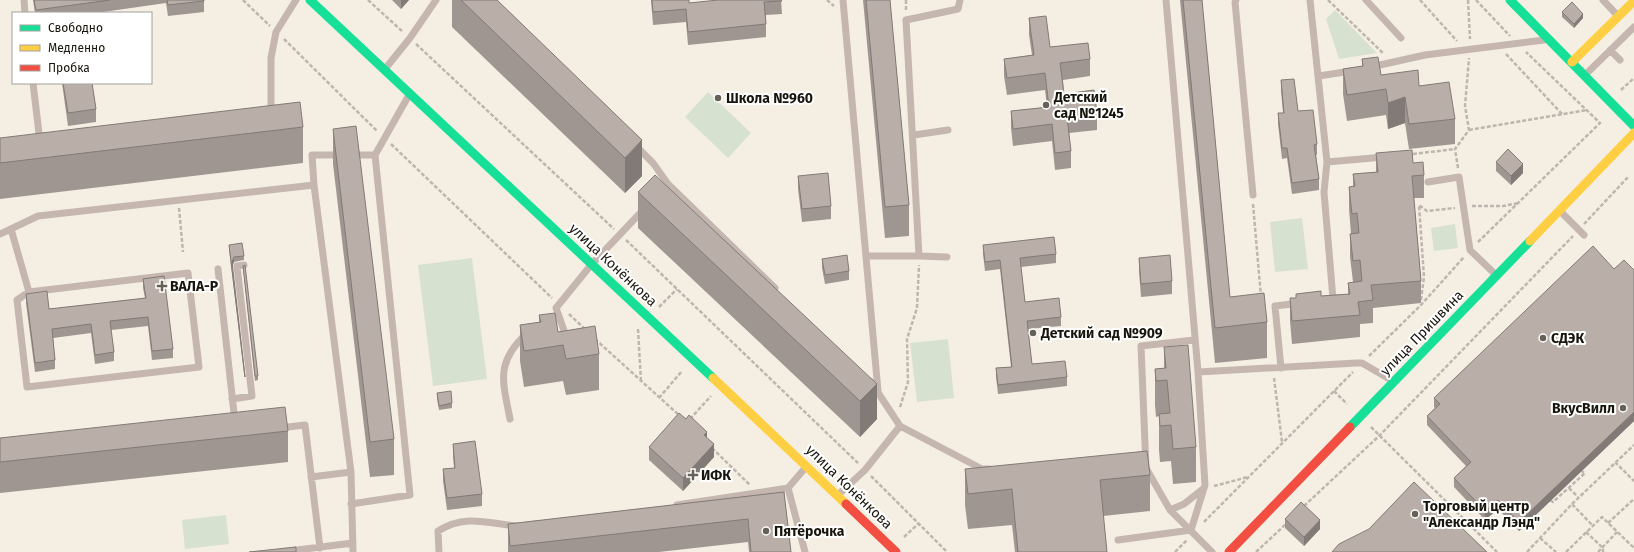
<svg xmlns="http://www.w3.org/2000/svg" width="1634" height="552" font-family="'Fira Sans',sans-serif">
<style>
.green{fill:#d7e1d0}
.lines{fill:none;stroke-linecap:round;stroke-linejoin:round}
.path{stroke:#bfb5ae;stroke-width:2.5;stroke-dasharray:4 2;stroke-linecap:butt}
.lane{stroke:#c5b7b0;stroke-width:7}
.fast{stroke:#16e098;stroke-width:9}
.slow{stroke:#ffcf43;stroke-width:9}
.jam{stroke:#f24e42;stroke-width:9}
.wall{fill:#a09691}
.shaded-wall{fill:#827a76}
.building{fill:#baaea9;stroke:#827a76}
.poi-dot{fill:#656157;stroke:#fff;stroke-width:1.5}
.labels{text-anchor:middle;dominant-baseline:central;stroke-width:4;stroke-linejoin:round;paint-order:stroke}
.poi-label{font-size:14px;font-weight:bold;fill:#18150c;stroke:#fff;text-anchor:start}
.street-label{font-size:14px;fill:#18150c;stroke:#fff}
</style>
<rect width="100%" height="100%" fill="#f5efe3"/>
<path class="green" d="M1335,10L1377,53L1339,59L1326,19Z
M708,92L751,133L728,158L685,117Z
M1302,218L1308,269L1275,272L1270,222Z
M1455,224L1458,248L1434,251L1431,228Z
M472,258L487,379L433,386L418,265Z
M948,339L954,398L917,402L910,343Z
M226,515L229,544L185,549L182,520Z"/>
<g class="lines">
<path class="path" d="M243,0L270,26
M368,0L403,32
M827,0L834,6
M906,0V11
M1328,0L1384,54
M1420,0L1457,41
M1468,0L1470,39
M1476,0L1510,36
M284,39L377,131
M416,44L614,229
M1506,54L1562,114
M1621,90L1634,78
M1469,130L1587,110
M391,144L552,298
M1413,154L1455,149
M1458,168L1455,149L1469,130L1465,106L1469,58
M1253,204L1261,297
M1472,206H1503L1519,203
M179,208L183,252
M1584,224L1629,176
M626,240L859,464
M1478,242L1600,123L1526,52
M1421,300L1424,277L1419,205L1427,211L1455,208
M659,307L677,289
M569,314L586,330
M638,329L641,382
M595,339L680,416
M1369,356L1421,305L1464,257
M1274,378L1282,442
M1334,391L1347,404
M659,398L682,371
M900,407L908,382L907,339L917,308L919,265
M690,419L711,396
M1371,427L1497,552
M712,448L750,485
M1615,462L1634,481
M871,476L947,552
M1214,486L1248,477
M1569,488L1578,497
M1550,500L1553,502L1585,473L1581,471
M1572,504L1634,445
M1304,506L1379,436L1573,236
M1204,522L1353,372
M1608,523L1634,499
M1586,532L1603,548V552
M904,537L919,523
M1540,538L1556,552
M1175,552L1187,540
M1256,552L1286,524
M1527,552L1572,504L1593,526
M1566,552L1602,517L1634,548
M1598,552L1617,532"/>
<path class="lane" d="M24,0L25,13
M843,0L878,391
M1236,0L1235,2L1253,195
M1310,0L1327,162L1324,192L1333,299L1328,300
M1366,0L1401,38
M1603,0L1617,15
M1610,50L1620,60
M1371,67L1425,55L1544,40
M385,69L410,38L436,0
M1586,74L1634,27
M1319,76L1351,71
M33,83L40,142
M271,108V58L276,32L296,0
M914,135L948,130
M636,146L653,163L668,184L775,288
M351,155H375
M1327,162L1384,157
M1428,182L1459,177L1470,250L1495,274
M314,185L312,155H341
M1560,211L1584,235
M11,229L29,292
M0,234L38,216L314,185L351,472L353,552
M867,256H919L906,20L958,9L960,0
M919,256L947,257
M218,269L235,422
M188,273L199,367L27,387L17,300L29,292Z
M567,339L556,308L591,265L644,209
M1194,340L1141,346L1146,468L1170,510L1212,552
M1281,368L1275,306L1300,303
M1198,372L1356,363H1362L1393,381
M871,382L900,426L982,469H989
M232,399L252,396L237,266L244,265
M510,419C503,382 495,363 526,334
M279,428L305,425L320,548
M311,477L351,472
M839,494L865,470L900,426
M351,504L410,495L375,155L409,95
M677,505L788,488
M1170,510L1184,504L1203,489
M1118,540L1191,530L1205,485L1198,372L1166,0
M281,552L353,543
M439,552L438,531C466,514 486,523 516,526
M805,552L788,488L806,467"/>
<path class="fast" d="M310,0L713,378
M1510,0L1634,126
M1350,427L1530,241"/>
<path class="slow" d="M1572,62L1634,1
M1530,241L1634,133
M713,378L846,504"/>
<path class="jam" d="M846,504L896,552
M1229,552L1350,427"/>
</g>
<path class="wall" d="M33,0H204V12L168,16L166,3L96,13H35Z
M392,0H409L401,9Z
M452,0H497L642,176L625,193L452,27Z
M651,0H689V3L781,0L782,14L766,15V37L688,45L686,22L653,25Z
M863,0H890L909,205V236L885,238Z
M1180,0H1202L1230,297L1267,322V358L1215,363Z
M1562,12L1583,18L1574,28L1562,17Z
M1029,18L1050,47L1090,59V76L1063,80L1064,94L1097,113V130L1069,133L1071,151V168L1055,170L1052,141L1013,146L1011,128V111L1047,107L1045,90L1007,95L1004,76V59L1032,55L1029,35Z
M1362,59L1381,75L1419,86L1455,119V144L1409,149L1405,123L1388,129L1386,115L1347,121L1343,94V69L1362,66Z
M1281,80L1298,111L1317,144V155H1316L1319,179V190L1292,194L1287,158L1282,159L1278,124V113H1283L1281,91Z
M62,83H92L96,109V122L68,126Z
M303,127V163L0,199V138Z
M333,129L394,439V475L370,477L333,164Z
M1376,153L1413,163L1424,175V198H1414L1421,281V303L1373,308V323L1360,324V337L1292,344L1290,321V298H1296V294L1321,296L1348,294V283L1353,282L1350,257V234H1351L1349,209V187L1353,186V174L1376,172Z
M1496,162L1523,173L1511,185L1496,171Z
M655,175L877,419L860,437L638,228V192Z
M798,176L831,206V219L802,222L798,189Z
M229,245L244,256V260L234,262L232,266L245,382L229,249Z
M983,245L1056,254V263L1021,267L1025,302L1061,317V326L1028,329L1032,364L1067,377V386L998,394L996,377V368L1011,367L1000,269L985,271L983,254Z
M1139,258L1172,281V294L1141,297L1139,271Z
M822,259L849,271V280L825,284L822,268Z
M243,266L258,376V380L255,381Z
M1614,269L1634,270V421L1519,531L1498,509L1485,520L1454,487V478L1466,466L1427,425V416L1435,408L1434,407V398Z
M143,279L173,349V358L152,360L148,326L111,330L114,352V361L95,364L91,333L53,338L55,360V369L35,372L26,303V294L49,309L145,298L143,288Z
M539,315L558,332L599,354V390L566,395L563,381L524,387L520,361V325L539,322Z
M1164,347L1196,447V482L1173,484L1171,461L1160,462L1159,450V416L1156,417L1155,405V369L1164,368Z
M437,393L452,403V408L439,410L437,398Z
M288,431V462L0,493V438Z
M707,438L714,457L683,491L649,460V447Z
M453,444L482,494V506L447,510L443,481V469L454,468L453,456Z
M965,469L1150,475V511L1103,516L1107,552H1015L1012,525L968,529L965,505Z
M784,492L791,552H749L748,542L659,552H508V524Z
M1285,519L1320,529L1304,546L1285,528Z"/>
<path class="shaded-wall" d="M401,0H409L401,9Z
M1583,14V18L1574,28V24Z
M1405,97V123L1388,129V103Z
M642,140V176L625,193V158Z
M1523,164V173L1511,185V176Z
M234,257V262L232,267V262Z
M877,384V419L860,437V401Z
M1634,412V421L1519,531V522Z
M707,432V445L704,435Z
M714,444V457L683,491V478Z
M1498,500V509L1485,520V511Z
M1320,520V529L1304,546V537Z"/>
<path class="building" d="M34,0H110L36,10Z
M167,0H204V1L168,5Z
M461,0H497L642,140L625,158Z
M652,0H689V3L718,0H781L782,1L764,2L766,24L688,32L686,9L653,12Z
M866,0H890L909,205L885,207Z
M1183,0H1202L1230,297L1264,293L1267,322L1215,328Z
M1572,2L1583,14L1574,24L1562,12Z
M1046,16L1050,47L1088,43L1090,59L1060,63L1064,94L1094,90L1097,113L1067,117L1071,151L1055,153L1052,124L1013,129L1011,111L1049,107L1045,73L1007,78L1004,59L1034,55L1029,18Z
M1378,57L1381,75L1418,70L1419,86L1449,82L1455,119L1409,124L1405,97L1388,103L1386,89L1347,95L1343,69L1363,66L1362,59Z
M1294,79L1298,111L1313,110L1317,144L1314,145L1319,179L1292,183L1287,148H1282L1278,113H1284L1281,80Z
M63,83H92L96,109L68,113Z
M300,102L303,127L0,163V138Z
M356,126L394,439L370,442L333,129Z
M1508,149L1523,164L1511,176L1496,162Z
M1412,150L1413,163L1423,162L1424,175L1412,176L1421,281L1371,285L1373,300L1358,302L1360,315L1292,321L1290,298H1296V294L1321,291V296L1350,294L1348,283L1362,281L1360,260L1353,261L1350,234L1359,233L1357,213L1352,214L1349,187L1355,186L1353,174L1378,172L1376,153Z
M828,173L831,206L802,209L798,176Z
M655,175L877,384L860,401L638,192Z
M1054,237L1056,254L1020,258L1025,302L1059,298L1061,317L1027,321L1032,364L1065,361L1067,377L998,385L996,368L1012,367L1000,260L985,262L983,245Z
M242,243L244,256L234,257L232,262L245,377L229,245Z
M1593,246L1614,269L1624,260L1634,270V412L1519,522L1498,500L1485,511L1454,478L1471,462L1427,416L1440,404L1434,398Z
M847,255L849,271L825,275L822,259Z
M1170,255L1172,281L1141,284L1139,258Z
M245,265L258,376H255L243,266Z
M164,276L173,349L152,351L148,317L110,321L114,352L95,355L91,324L52,329L55,360L35,363L26,294L47,291L49,309L146,298L143,279Z
M555,313L558,332L595,326L599,354L566,359L563,345L524,351L520,325L541,322L539,315Z
M1188,345L1196,447L1173,449L1171,425L1160,426L1159,414L1170,413L1167,380L1156,381L1155,369L1166,368L1164,347Z
M451,391L452,403L439,406L437,393Z
M285,407L288,431L0,462V438Z
M679,413L686,419L689,415L707,432L704,435L714,444L683,478L649,447Z
M475,441L482,494L447,498L443,469L455,468L453,444Z
M1147,451L1150,475L1100,480L1107,552H1018L1012,489L968,494L965,469Z
M1414,482L1487,552H1332L1339,544L1369,529Z
M784,492L791,552H751L748,519L510,546L508,524Z
M1301,502L1320,520L1304,537L1285,519Z
M296,547V552H249Z"/>
<g class="poi-dot">
<circle cx="718" cy="98" r="4"/>
<circle cx="1046" cy="105" r="4"/>
<path d="M160 280h4v4h4v4h-4v4h-4v-4h-4v-4h4z"/>
<circle cx="1033" cy="333" r="4"/>
<circle cx="1543" cy="338" r="4"/>
<circle cx="1623" cy="408" r="4"/>
<path d="M691 469h4v4h4v4h-4v4h-4v-4h-4v-4h4z"/>
<circle cx="1415" cy="514" r="4"/>
<circle cx="766" cy="531" r="4"/>
</g>
<g class="labels">
<g class="poi-label">
<text x="1054" y="97">Детский<tspan x="1054" dy="16">сад №1245</tspan></text>
<text x="726" y="98">Школа №960</text>
<text x="170" y="286">ВАЛА-Р</text>
<text x="1041" y="333">Детский сад №909</text>
<text x="1551" y="338">СДЭК</text>
<text x="1615" y="408" text-anchor="end">ВкусВилл</text>
<text x="701" y="475">ИФК</text>
<text x="1423" y="506">Торговый центр<tspan x="1423" dy="16">"Александр Лэнд"</tspan></text>
<text x="774" y="531">Пятёрочка</text>
</g>
<g class="street-label">
<text transform="translate(613 265) rotate(43)">улица Конёнкова</text>
<text transform="translate(1422 333) rotate(-46)">улица Пришвина</text>
<text transform="translate(849 487) rotate(44)">улица Конёнкова</text>
</g>
</g>
<rect x="12" y="12" width="140" height="72" fill="#ffffff" stroke="#a3a19e"/>
<rect x="20" y="25" width="20" height="6" fill="#16e098" stroke="#a3a19e"/>
<text x="48" y="32" font-size="12" fill="#18150c">Свободно</text>
<rect x="20" y="45" width="20" height="6" fill="#ffcf43" stroke="#a3a19e"/>
<text x="48" y="52" font-size="12" fill="#18150c">Медленно</text>
<rect x="20" y="65" width="20" height="6" fill="#f24e42" stroke="#a3a19e"/>
<text x="48" y="72" font-size="12" fill="#18150c">Пробка</text>
</svg>
